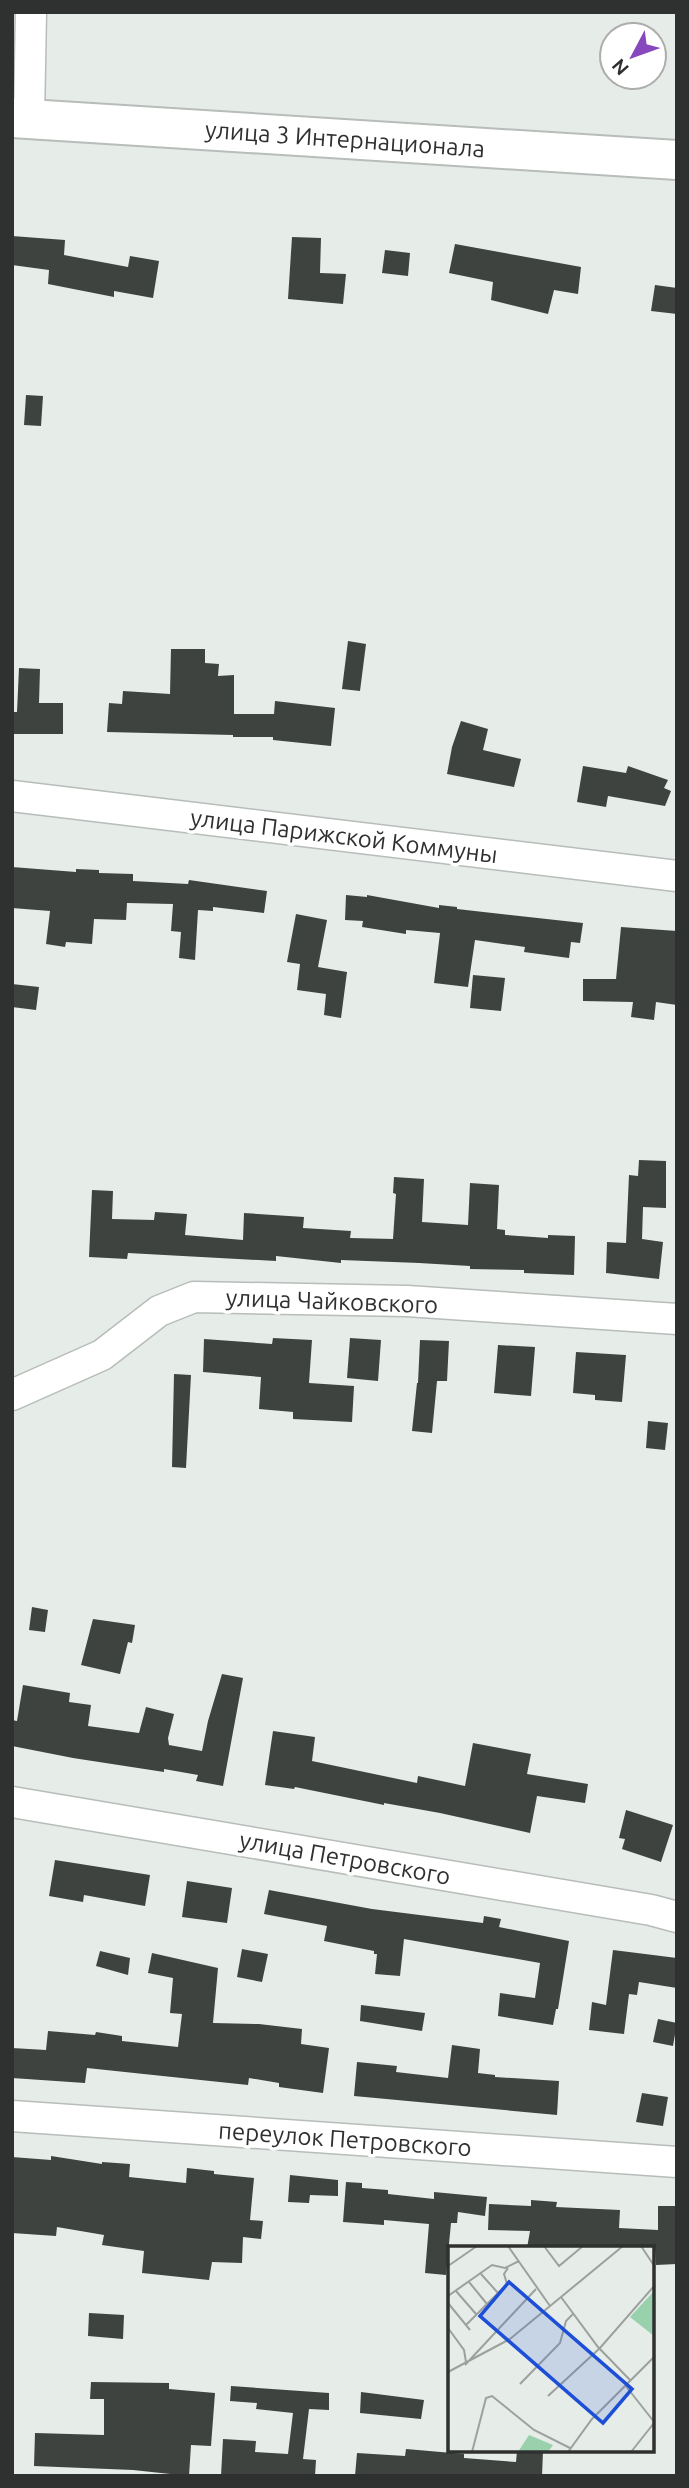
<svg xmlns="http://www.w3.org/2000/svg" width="689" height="2488" font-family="Ubuntu,sans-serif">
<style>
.building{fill:#3e4340}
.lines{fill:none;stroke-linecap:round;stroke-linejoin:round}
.minor-casing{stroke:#b7bdb9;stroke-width:33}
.major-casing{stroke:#b7bdb9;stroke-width:42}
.minor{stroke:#fff;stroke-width:30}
.major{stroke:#fff;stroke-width:38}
.labels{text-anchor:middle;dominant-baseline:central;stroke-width:7;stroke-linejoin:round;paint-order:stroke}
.street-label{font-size:24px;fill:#2f3130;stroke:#fff}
.inset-road{fill:none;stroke:#9da19e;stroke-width:2}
.view{fill:#1d4ed8;fill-opacity:0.15;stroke:#1d4ed8;stroke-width:3.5}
.inset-edge{fill:none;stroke:#2f3130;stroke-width:3.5}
</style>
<rect width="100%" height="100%" fill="#e6ece8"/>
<path class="building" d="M12,236L65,240L64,255L128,267L130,256L159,261L153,298L114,291V297L48,284L49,270L12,265Z
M292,237L321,238L320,273L346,274L343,304L288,299Z
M455,244L581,267L578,294L554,290L548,314L491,300L493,282L449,273Z
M385,250L410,253L408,276L382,273Z
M655,285L677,288V314L651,311Z
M26,395L43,396L41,426L24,425Z
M348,641L366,644L360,691L342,689Z
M171,649H205V663L219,664L218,676L234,675V714H274L275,701L335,708L331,746L273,740V737H233V735L107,732L109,703L122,704L123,691L170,694Z
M19,668L40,669L39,703H63V734H12V712H17Z
M461,721L488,729L483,750L521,759L514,787L447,774L452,747Z
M583,766L626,773L628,766L668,780L664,788L671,791L665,806L608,796L606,807L577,802Z
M12,867L76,872V869L99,870V873L133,874V881L188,884L189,880L267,891L264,913L213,907V911L198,910L195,960L179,958L181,932L171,931L173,904L127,903L126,920L94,919L92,944L66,942L65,947L46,944L50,911L12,908Z
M346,895L367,897V895L439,908V905L457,907V909L583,923L580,943L571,942L569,958L524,952L525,947L475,940L468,987L434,983L440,933L406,930V934L362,927L363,921L345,920Z
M296,914L327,920L318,967L347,972L341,1018L324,1015L326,994L297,990L300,964L287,962Z
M621,927L677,931V1005L656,1002L654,1020L631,1017L633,1002L583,1001V979H616Z
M473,975L505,978L501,1011L470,1008Z
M12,984L39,987L36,1010L12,1007Z
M639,1160L666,1161V1208L643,1207L642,1239L663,1242L659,1279L606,1273L607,1242L626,1243L629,1175L638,1176Z
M394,1177L424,1179L422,1222L468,1225L470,1183L499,1185L497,1229L505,1230V1235L548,1238V1235L575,1236L574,1275L524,1273V1270L470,1269V1266L419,1263L341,1260V1263L276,1256V1261L128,1253L127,1259L89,1257L92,1190L113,1191L112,1219L154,1220L155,1212L187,1214L185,1235L243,1240L244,1213L304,1217L303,1228L351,1231L350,1238L393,1239L396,1194L393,1193Z
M273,1338L312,1340L309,1383L354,1386L352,1422L293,1419V1412L259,1409L261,1377L203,1372L204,1339L272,1344Z
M350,1338L381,1340L378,1381L347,1378Z
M420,1340L449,1341L447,1381H437L432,1433L412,1431L417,1383H418Z
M498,1345L535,1347L531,1396L494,1393Z
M576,1352L626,1355L622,1402L595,1400V1395L573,1393Z
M174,1374L191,1375L186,1468L172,1467Z
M648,1421L668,1423L665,1450L646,1448Z
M32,1607L48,1610L45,1632L29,1630Z
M93,1619L135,1625L132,1643L128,1642L120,1674L81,1665Z
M222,1674L243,1678L223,1786L196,1781L198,1775L164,1769V1772L73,1758L12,1746V1720L17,1721L23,1685L70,1693L69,1702L91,1705L88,1726L139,1733L146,1707L174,1714L168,1738L169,1745L202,1751L208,1721Z
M273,1731L315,1737L312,1761L417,1783L418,1776L465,1786L473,1743L531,1754L527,1774L588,1784L585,1803L537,1796L530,1833L440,1813L384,1803V1805L295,1787L294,1789L265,1785Z
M626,1810L673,1825L661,1862L622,1849L625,1839L619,1838Z
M55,1860L150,1875L145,1906L84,1895L83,1902L49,1896Z
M187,1881L232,1888L227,1923L182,1917Z
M269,1890L372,1909L483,1923L484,1916L501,1919L499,1927L569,1941L558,2009H556L553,2025L498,2016L500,1993L535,1998L540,1963L404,1939L400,1976L375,1974L377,1954H374V1951L324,1941L327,1926L264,1914Z
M242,1949L268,1954L262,1982L237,1977Z
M613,1950L677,1958V1988L639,1982L637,1995L629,1994L624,2034L589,2030L592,2002L606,2005Z
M100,1951L130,1958L128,1975L96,1966Z
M152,1953L218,1968L213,2023L259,2024L302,2029L301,2044L329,2048L323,2093L279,2087V2083L249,2078L248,2085L87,2068L85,2083L12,2078V2048L46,2050L48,2031L95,2035L96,2032L122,2036V2041L178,2047L182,2014L170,2013L173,1978L148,1973Z
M361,2005L425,2013L422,2031L360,2021Z
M658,2019L677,2023L673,2046L653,2042Z
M452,2045L480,2049L478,2073L495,2075V2077L559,2081L557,2115L354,2096L357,2062L397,2066L396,2072L448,2078Z
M642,2093L668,2097L663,2126L636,2122Z
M51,2156L102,2164V2162L130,2164L129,2177L186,2183L187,2168L214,2171V2174L254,2178L250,2220L263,2221L261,2239L243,2237L242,2263L212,2262L209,2280L142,2273L144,2251L102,2245L104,2235L57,2227L56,2236L12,2233V2157L51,2160Z
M290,2175L338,2180V2196L310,2195L309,2203L288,2202Z
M346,2182L362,2183V2188L388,2190V2194L434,2199V2192L487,2197L485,2216L458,2212L457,2223H451L446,2275L425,2273L429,2224L384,2220V2225L343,2222Z
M531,2200L557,2202L556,2207L620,2210L619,2228L658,2230V2206H677V2264L656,2265L655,2248H527L530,2231L488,2230L489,2204L531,2206Z
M89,2313L124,2315L123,2339L88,2336Z
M91,2382L169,2383V2389L215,2393L211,2446L191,2445L189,2476L133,2470L34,2466L35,2433L104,2435V2399H90Z
M231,2386L329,2393V2410L309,2409L303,2459L316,2460L315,2476H221L223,2439L256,2441L255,2452L288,2454L293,2413L256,2409L257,2403L230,2401Z
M361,2392L424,2400L421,2419L360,2413Z
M406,2449L464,2454V2458L516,2462L517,2451H543L542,2476H355L357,2453L405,2456Z"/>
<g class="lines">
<defs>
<path id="minor" d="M29,118L31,12
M12,796L677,876
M12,1395L102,1355L159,1311L194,1297L407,1301L677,1319
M12,1802L651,1910L677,1917
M12,2116L677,2162"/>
<path id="major" d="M12,118L677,160"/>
</defs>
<use href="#minor" class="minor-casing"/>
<use href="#major" class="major-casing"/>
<use href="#minor" class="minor"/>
<use href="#major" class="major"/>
</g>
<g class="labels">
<g class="street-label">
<text transform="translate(345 139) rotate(4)">улица 3 Интернационала</text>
<text transform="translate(344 836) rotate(7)">улица Парижской Коммуны</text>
<text transform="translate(332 1301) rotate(2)">улица Чайковского</text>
<text transform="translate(345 1858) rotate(10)">улица Петровского</text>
<text transform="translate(345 2139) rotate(4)">переулок Петровского</text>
</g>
</g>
<g transform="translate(448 2246)">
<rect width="206" height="206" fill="#e6ece8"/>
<path d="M206,45V90L182,71ZM81,189L105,199L100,206H70Z" fill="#99d1ad"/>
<path class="inset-road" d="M60,0L102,60M96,0L111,20L135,0M193,0L207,21M0,20L29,0M33,28L50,47M21,36L39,58M8,45L28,68M0,50L44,19L57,22L71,15M113,51L150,101L182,134M0,57L22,84M18,79L59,38L56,28L60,22M0,82L16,104L18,116M17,119L88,43M0,126L62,93L175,0M72,138L112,97L118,75L126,67M177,139L207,177M100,150L152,102L207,39M24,206L38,152L44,150L86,184L122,202M120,206L144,173L207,110M183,206L206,177"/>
<path class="view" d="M61,36L184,143L155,177L32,70Z"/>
<rect width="206" height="206" class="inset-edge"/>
</g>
<rect width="689" height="2488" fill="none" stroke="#2f3130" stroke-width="28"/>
<g transform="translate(633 56) rotate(229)"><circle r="33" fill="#ffffff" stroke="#acadac" stroke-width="2"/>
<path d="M0-5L12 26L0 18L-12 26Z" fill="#8747bd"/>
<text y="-10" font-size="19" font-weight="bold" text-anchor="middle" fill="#2f3130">N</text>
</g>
</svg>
